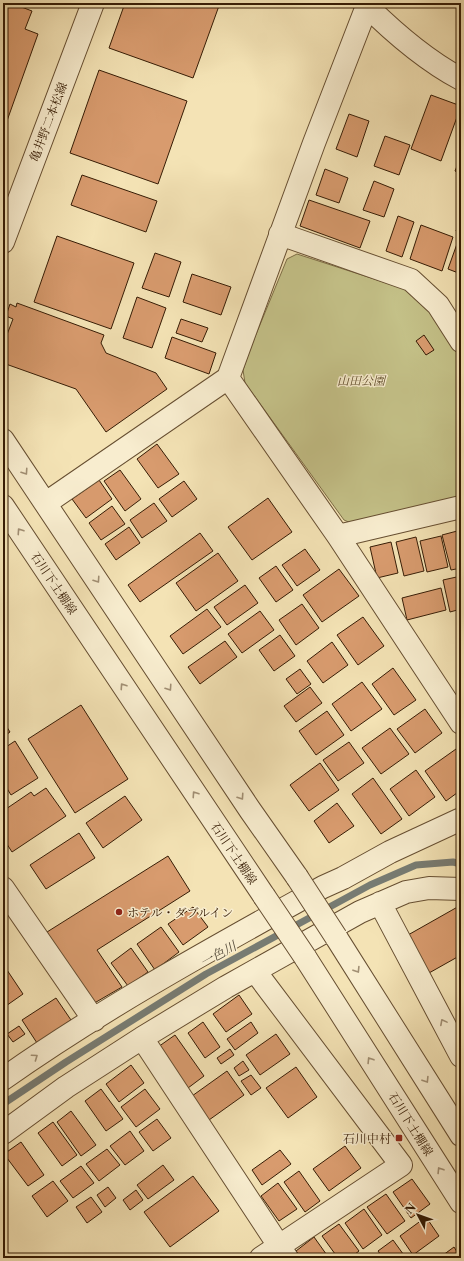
<svg xmlns="http://www.w3.org/2000/svg" width="464" height="1261" font-family="'Libre Caslon Text','Noto Serif JP',serif">
<style>
.green{fill:#c4c188;stroke:#7d6e46}
.lines{fill:none;stroke-linecap:round;stroke-linejoin:round}
.stream{stroke:#777b72;stroke-width:7}
.building{fill:#d89b6e;stroke:#361c05}
.minor-casing{stroke:#664e31;stroke-width:24}
.minor{stroke:#f8edcf;stroke-width:22}
.minor-bridge-casing{stroke:#664e31;stroke-width:24;stroke-linecap:butt}
.minor-bridge{stroke:#f8edcf;stroke-width:22}
.oneway{stroke:#a18f74}
.poi-dot{fill:#8f2418;stroke:#f8edcf;stroke-width:1.5}
.labels{text-anchor:middle;dominant-baseline:central;stroke-width:3;stroke-linejoin:round;paint-order:stroke}
.street-label{font-size:12px;fill:#361c05;stroke:#f8edcf}
.park-label{font-size:12px;font-style:italic;fill:#614e2c;stroke:#f8edcf}
.poi-label{font-size:12px;fill:#361c05;stroke:#f8edcf;text-anchor:start}
.water-label{font-size:13px;font-style:italic;fill:#564c3b;stroke:#f8edcf}
</style>
<rect width="100%" height="100%" fill="#f4e3b5"/>
<filter id="stains"><feTurbulence type="fractalNoise" baseFrequency=".005" numOctaves="4"/><feColorMatrix values="0 0 0 0 .2 0 0 0 0 .09 0 0 0 0 .02 0 0 0 .5 -.17"/></filter>
<radialGradient id="worn" r=".72"><stop offset=".6" stop-color="#630" stop-opacity="0"/><stop offset="1" stop-color="#630" stop-opacity=".3"/></radialGradient>
<path class="green" d="M297,254L402,288L422,301L446,334L461,357V497L351,523L344,520L245,383L243,370L250,349L287,259Z"/>
<g class="lines">
<path class="stream" d="M3,1104L66,1062L206,974L370,885L416,865L453,862L461,864"/>
</g>
<path class="building" d="M3,3H11L32,11L25,29L38,34L3,132Z
M125,3H220L193,78L109,48Z
M99,70L187,101L158,184L70,153Z
M431,95L461,106L441,161L411,149Z
M349,114L369,121L357,157L336,149Z
M385,136L410,145L399,175L374,166Z
M461,156V174L455,171Z
M325,169L348,178L339,203L316,195Z
M82,175L157,201L146,232L71,205Z
M374,181L394,189L384,217L363,210Z
M309,200L370,221L360,248L300,226Z
M398,216L414,222L402,257L386,251Z
M461,216V233L456,231Z
M421,225L453,237L442,271L410,259Z
M57,236L134,263L111,329L34,302Z
M458,241L461,243V274L448,269Z
M155,253L181,262L169,297L142,288Z
M192,274L231,287L221,315L183,302Z
M137,297L166,308L152,348L123,338Z
M17,303L104,335L101,343L106,353L156,373L167,389L106,432L76,389L3,363V345L13,319L6,316L10,304L16,307Z
M181,319L208,328L202,342L176,333Z
M424,335L434,350L426,355L416,341Z
M172,337L216,353L209,374L165,358Z
M157,444L179,474L158,488L137,459Z
M120,470L141,499L125,511L104,481Z
M99,480L112,499L86,518L72,499Z
M184,481L197,499L172,517L159,499Z
M268,498L292,532L252,560L228,527Z
M154,503L167,521L142,538L130,520Z
M112,506L125,524L101,540L89,523Z
M129,527L140,543L116,560L105,544Z
M461,530V568L451,570L442,535Z
M200,533L213,551L140,602L128,585Z
M441,536L448,567L427,572L420,541Z
M416,537L424,571L404,576L396,542Z
M391,542L398,573L377,578L370,547Z
M305,549L320,570L297,586L282,565Z
M218,553L238,581L196,611L176,583Z
M276,566L293,590L276,602L259,578Z
M339,569L359,596L322,622L303,595Z
M461,576V609L450,612L443,580Z
M245,585L258,603L227,625L214,607Z
M441,588L446,610L407,620L402,598Z
M302,604L319,628L296,645L279,620Z
M207,609L221,627L183,654L170,636Z
M260,611L274,630L242,653L228,634Z
M363,617L384,646L358,665L337,635Z
M280,635L295,656L274,671L259,650Z
M225,641L237,657L200,684L188,667Z
M332,642L348,665L323,683L307,661Z
M393,668L416,700L394,715L372,684Z
M300,669L311,684L297,694L286,679Z
M362,682L382,709L351,731L332,704Z
M310,687L322,703L296,722L284,706Z
M81,705L128,779L75,813L28,739Z
M425,709L442,733L415,753L397,729Z
M327,711L344,735L316,755L299,731Z
M3,721L10,732L3,737Z
M390,728L409,754L381,774L362,748Z
M15,741L38,778L11,795L3,782V749Z
M349,742L364,763L338,781L323,760Z
M456,749L461,756V790L446,801L425,771Z
M320,763L339,790L309,811L290,785Z
M416,770L435,797L409,816L390,789Z
M373,778L402,819L381,834L352,794Z
M46,788L66,816L12,852L3,838V811L31,792L34,796Z
M125,796L142,820L103,848L86,823Z
M337,803L354,826L329,843L314,821Z
M79,833L95,858L46,889L30,865Z
M168,856L190,891L97,950L122,987L91,1005L47,932Z
M461,905V955L429,973L408,935Z
M193,907L208,927L183,945L168,924Z
M161,927L179,952L155,970L137,944Z
M131,948L148,972L128,986L111,963Z
M3,964L23,994L3,1008Z
M239,995L252,1014L226,1032L213,1014Z
M56,998L71,1020L37,1043L22,1020Z
M203,1022L220,1047L205,1058L188,1033Z
M251,1022L258,1033L235,1050L227,1039Z
M19,1026L25,1034L13,1042L7,1034Z
M276,1034L290,1054L260,1075L246,1055Z
M175,1035L204,1076L188,1088L158,1047Z
M230,1049L234,1055L221,1064L217,1058Z
M243,1061L249,1070L239,1076L234,1068Z
M131,1065L144,1083L119,1102L106,1084Z
M296,1067L317,1097L288,1118L266,1088Z
M227,1071L244,1095L209,1120L192,1096Z
M251,1075L261,1088L251,1095L241,1081Z
M101,1089L123,1119L106,1131L85,1101Z
M145,1089L160,1109L136,1127L121,1107Z
M71,1111L96,1145L81,1156L57,1122Z
M157,1119L171,1138L153,1151L139,1132Z
M53,1122L77,1155L62,1166L38,1133Z
M130,1131L144,1151L125,1165L110,1146Z
M21,1142L44,1175L28,1186L4,1154Z
M345,1146L361,1168L329,1191L313,1169Z
M107,1149L120,1165L99,1181L86,1164Z
M280,1150L291,1164L262,1185L252,1170Z
M163,1165L174,1180L148,1199L137,1185Z
M81,1166L94,1183L73,1198L60,1181Z
M299,1171L320,1201L305,1212L284,1182Z
M193,1176L219,1211L170,1247L144,1212Z
M412,1179L430,1204L411,1218L393,1192Z
M53,1181L68,1201L47,1217L32,1196Z
M278,1183L297,1209L279,1221L261,1196Z
M108,1187L116,1198L105,1207L97,1195Z
M136,1190L143,1200L130,1210L123,1200Z
M386,1194L405,1221L387,1234L367,1207Z
M91,1197L102,1212L87,1223L76,1207Z
M364,1209L382,1235L363,1249L345,1223Z
M426,1217L439,1236L413,1255L400,1236Z
M339,1224L359,1251L350,1258H338L322,1236Z
M314,1237L329,1258H302L296,1251Z
M393,1240L406,1258H383L378,1251Z
M454,1247L461,1258H439Z
M375,1254L378,1258H369Z"/>
<g class="lines">
<defs>
<path id="minor" d="M364,3C393,32 425,60 461,79
M367,6L314,143L228,378L338,536L461,723
M280,234L411,280L438,305L461,341
M3,242L93,3
M3,440L250,810L297,877
M46,503L228,378
M3,506L264,896
M338,536L461,507
M3,888L94,1020
M380,903L461,1056
M336,937L461,1135
M305,957L461,1202
M255,971L401,1165L261,1258
M142,1038L287,1258
M3,1079C105,1007 215,947 323,887L343,878L390,852L459,820L461,822
M3,1133L66,1087L142,1038L226,987L360,912L406,892L429,888L461,889"/>
</defs>
<use href="#minor" class="minor-casing"/>
<use href="#minor" class="minor"/>
<defs>
<path id="minor-bridge" d="M297,877L336,937
M264,896L305,957"/>
</defs>
<use href="#minor-bridge" class="minor-bridge-casing"/>
<use href="#minor-bridge" class="minor-bridge"/>
</g>
<defs><path id="oneway-chevron" d="M-2-3.5L2.5 0L-2 3.5" fill="none" stroke-width="1.6" stroke-linecap="round" stroke-linejoin="round"/></defs>
<g class="oneway">
<use href="#oneway-chevron" transform="translate(25 472) rotate(56)"/>
<use href="#oneway-chevron" transform="translate(20 531) rotate(-124)"/>
<use href="#oneway-chevron" transform="translate(97 580) rotate(56)"/>
<use href="#oneway-chevron" transform="translate(123 686) rotate(-124)"/>
<use href="#oneway-chevron" transform="translate(169 688) rotate(56)"/>
<use href="#oneway-chevron" transform="translate(195 794) rotate(-124)"/>
<use href="#oneway-chevron" transform="translate(241 797) rotate(56)"/>
<use href="#oneway-chevron" transform="translate(357 970) rotate(58)"/>
<use href="#oneway-chevron" transform="translate(443 1022) rotate(-118)"/>
<use href="#oneway-chevron" transform="translate(35 1057) rotate(-35)"/>
<use href="#oneway-chevron" transform="translate(370 1060) rotate(-122)"/>
<use href="#oneway-chevron" transform="translate(426 1080) rotate(58)"/>
<use href="#oneway-chevron" transform="translate(440 1170) rotate(-122)"/>
</g>
<g class="poi-dot">
<circle cx="119" cy="912" r="4"/>
<rect x="395" y="1134" width="8" height="8" rx="2"/>
</g>
<g class="labels">
<g class="street-label">
<text transform="translate(48 122) rotate(-69)">亀井野二本松線</text>
<text transform="translate(54 583) rotate(56)">石川下土棚線</text>
<text transform="translate(234 853) rotate(56)">石川下土棚線</text>
<text transform="translate(411 1124) rotate(58)">石川下土棚線</text>
</g>
<g class="park-label">
<text x="361" y="380">山田公園</text>
</g>
<g class="poi-label">
<text x="127" y="912">ホテル・ダブルイン</text>
<text x="391" y="1138" text-anchor="end">石川中村</text>
</g>
<g class="water-label">
<text transform="translate(218 954) rotate(-29)">一色川</text>
</g>
</g>
<rect width="464" height="1261" fill="none" stroke="#f4e3b5" stroke-width="16"/>
<rect x="4" y="4" width="456" height="1253" fill="none" stroke="#361c05" stroke-width="2"/>
<rect x="8" y="8" width="448" height="1245" fill="none" stroke="#361c05"/>
<g transform="translate(418 1215) rotate(311)" stroke="#f8edcf" stroke-width="3" paint-order="stroke">
<path d="M0-3L7 15L0 10L-7 15Z" fill="#361c05"/>
<text y="-6" font-size="11" font-weight="bold" text-anchor="middle" fill="#361c05">N</text>
</g>
<rect width="100%" height="100%" filter="url(#stains)"/>
<rect width="100%" height="100%" fill="url(#worn)"/>
</svg>
